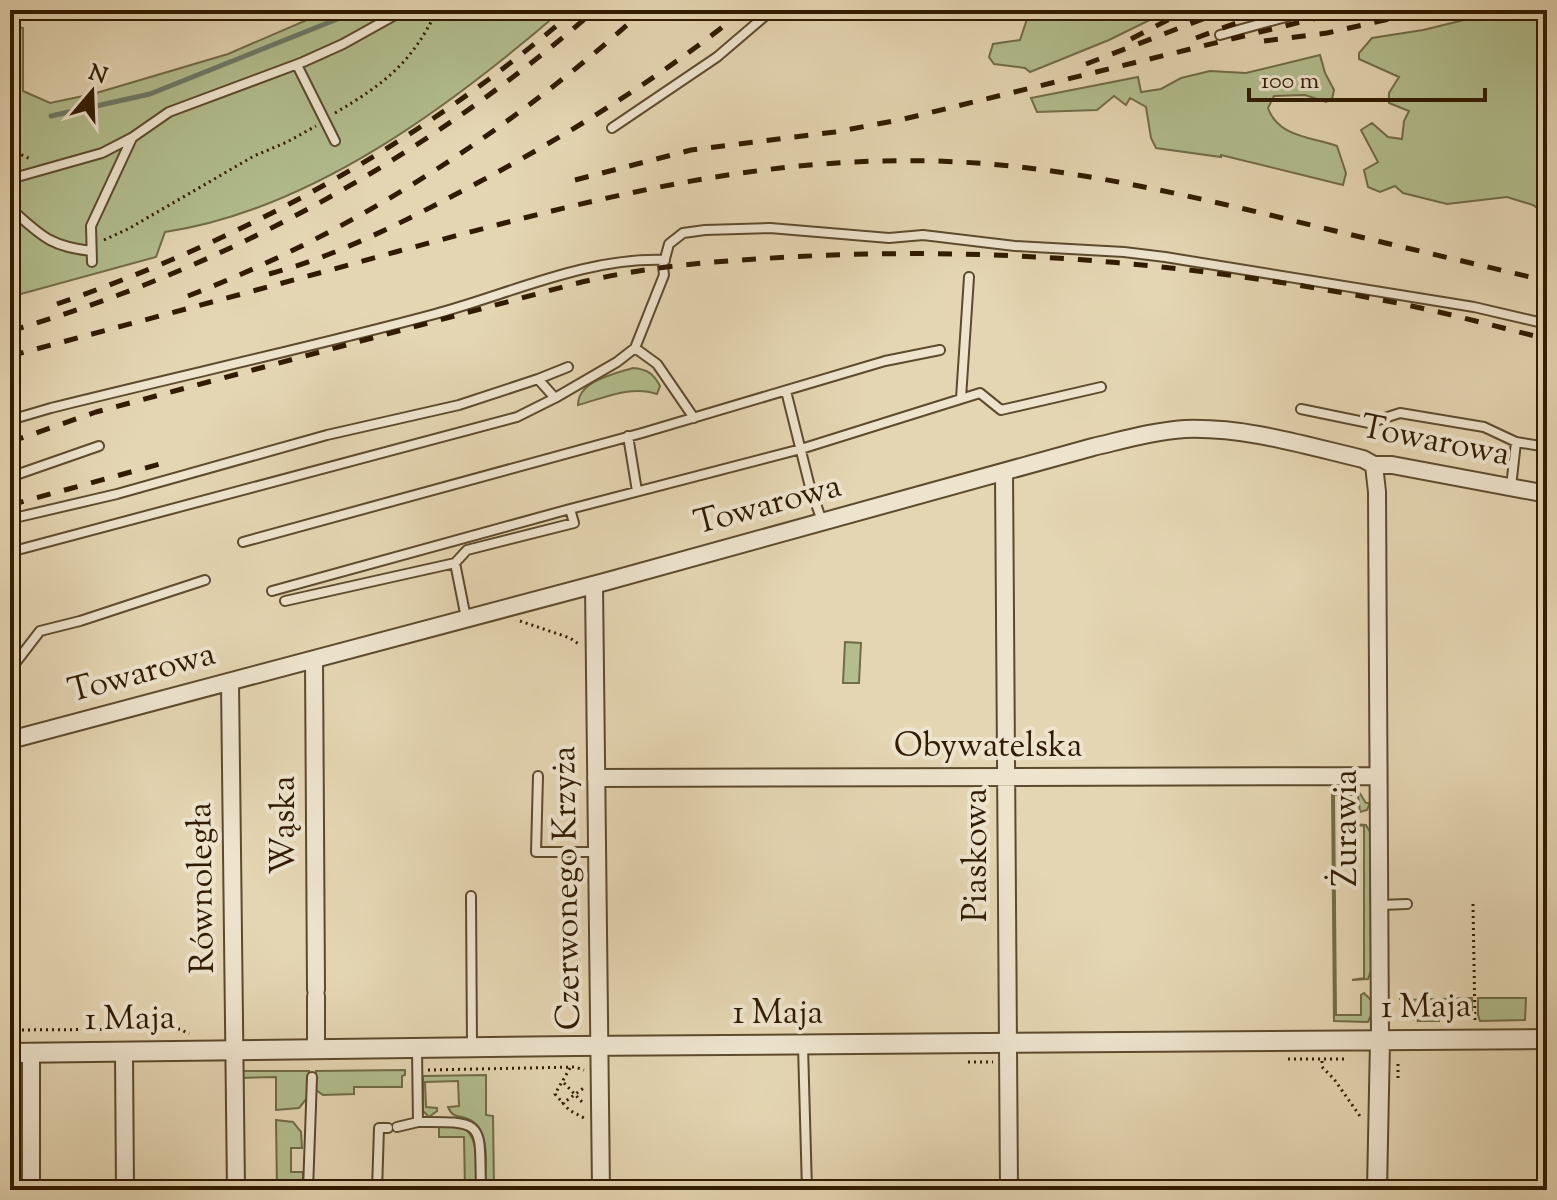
<svg xmlns="http://www.w3.org/2000/svg" width="1557" height="1200" font-family="'Sorts Mill Goudy',serif">
<style>
.green{fill:#b2be8e;stroke:#716c47;stroke-width:2}
.lines{fill:none;stroke-linecap:round;stroke-linejoin:round}
.stream{stroke:#6d7a69;stroke-width:5}
.service-casing{stroke:#5d4a2d;stroke-width:12}
.minor-casing{stroke:#5d4a2d;stroke-width:20}
.tertiary-casing{stroke:#5d4a2d;stroke-width:22}
.path{stroke:#301b00;stroke-width:3;stroke-dasharray:2 4;stroke-linecap:butt}
.service{stroke:#eee4ce;stroke-width:8}
.minor{stroke:#eee4ce;stroke-width:16}
.tertiary{stroke:#eee4ce;stroke-width:18}
.rail{stroke:#301b00;stroke-width:5;stroke-dasharray:14 14;stroke-linecap:butt}
.labels{text-anchor:middle;dominant-baseline:central;stroke-width:8;stroke-linejoin:round;paint-order:stroke}
.street-label{font-size:34px;fill:#301b00;stroke:#eee4ce}
</style>
<rect width="100%" height="100%" fill="#e5d6b3"/>
<filter id="stains"><feTurbulence type="fractalNoise" baseFrequency=".0025" numOctaves="4"/><feColorMatrix values="0 0 0 0 .2 0 0 0 0 .09 0 0 0 0 .02 0 0 0 .5 -.17"/></filter>
<radialGradient id="worn" r=".72"><stop offset=".6" stop-color="#630" stop-opacity="0"/><stop offset="1" stop-color="#630" stop-opacity=".3"/></radialGradient>
<path class="green" d="M330,10H562C452,105 312,210 165,232L156,257L10,297V25L23,28V91L50,103L93,94L228,54Z
M1030,10H1170L1109,40L1030,72L1025,68L994,64L989,57L993,44L1020,40Z
M1505,10H1547V215L1533,205L1507,197L1447,204L1403,193L1395,186L1380,192L1368,187L1364,170L1378,162L1361,130L1372,123L1388,137L1402,139L1404,121L1409,111L1389,103V93L1399,77L1359,59V53L1372,38L1423,30Z
M1320,55L1325,73L1334,90L1332,99L1326,102L1305,95L1274,96L1268,108C1278,137 1312,137 1337,146L1346,173L1343,185L1221,155V157L1156,148L1151,138L1146,107L1130,98L1126,105L1114,96L1097,110L1037,112L1031,98L1138,77L1141,92L1161,89L1181,78L1210,71L1246,73Z
M633,368C647,369 654,374 660,386L657,394C631,385 604,398 578,405C578,381 614,374 633,368Z
M845,642L861,643L859,683H843Z
M1332,790L1359,792L1366,803H1370L1367,810L1360,812L1358,795H1334L1336,1015H1361V995L1364,993L1371,1000L1372,1013L1368,1022L1334,1021Z
M1351,824L1366,825L1370,832L1371,971L1368,979L1352,980L1364,978V826Z
M1472,998V1015H1439V1021H1418L1405,1000Z
M1478,998H1526L1525,1020L1480,1021L1478,1015Z
M405,1070V1075L402,1076V1087H354V1094L323,1095L316,1090V1071Z
M240,1071H309L308,1097L299,1108L276,1110V1077L240,1078Z
M486,1075V1115L493,1116L494,1190H485C485,1170 492,1128 468,1119C459,1115 453,1119 448,1107L459,1106L458,1081L425,1082L426,1107L437,1108V1111L429,1117L423,1111V1076Z
M276,1120L293,1122L301,1132L302,1148H291V1172H303V1190H277Z
M460,1126C482,1135 475,1170 476,1190H465L464,1137H439V1127Z"/>
<g class="lines">
<path class="stream" d="M51,116L150,94L360,10"/>
<defs>
<path id="service" d="M1220,35L1311,10
M297,65L335,141
M612,128L717,57L772,10
M10,179L102,153L133,137L169,112L303,62L343,44L404,10
M10,208C41,235 48,246 91,251
M92,262L91,226L132,138
M635,348L664,275L663,266L669,244L683,233L705,230L770,228L889,238L923,235L1015,246L1124,252L1165,257L1474,307L1547,324
M538,379L568,367
M786,391L810,487L822,521
M555,398L617,362L635,348L657,364L694,418
M961,398L969,277
M1301,409L1369,423L1400,413L1484,427L1516,442
M10,420L51,408C179,376 308,348 435,314C510,294 586,257 665,260
M628,436L637,491
M10,477L99,446
M1511,487L1516,442L1547,447
M10,519L117,494L327,435L459,405L538,379L555,398L517,417L10,552
M243,542L642,433L885,361L940,350
M455,563L466,618
M272,591L570,509
M285,601L455,563L467,550L574,523L570,509L801,449L980,393L1001,410L1101,387
M10,670L40,631L80,621L205,580
M538,776L536,852H597
M471,896L472,1048
M1380,905L1407,904
M803,1046L807,1190
M417,1049L418,1122C488,1121 479,1124 481,1190
M397,1127L418,1122
M308,1190L312,1077
M377,1190L379,1128H388"/>
<path id="minor" d="M1374,465L1377,492L1380,1041
M1004,472L1009,1190
M594,585L601,1190
M314,659L316,990
M230,682L236,1190
M10,740L608,581L1093,447C1123,440 1154,431 1185,429C1246,427 1304,445 1363,459L1374,465H1392L1547,494
M596,778L1378,776
M316,996V1050
M124,1052L125,1190
M31,1053V1190"/>
<path id="tertiary" d="M10,1053L575,1046L1547,1039
M1377,1190L1380,1041"/>
</defs>
<use href="#service" class="service-casing"/>
<use href="#minor" class="minor-casing"/>
<use href="#tertiary" class="tertiary-casing"/>
<path class="path" d="M335,113C384,84 412,63 437,10
M10,155L18,153L32,160
M104,240L128,229L254,156L287,142L316,126
M520,621L570,638L580,645
M1473,904L1475,1023
M1397,993L1417,1023
M10,1030L180,1029L189,1034
M1288,1059H1344
M1322,1061V1067L1334,1079L1362,1119
M968,1062H993
M570,1068L555,1094L569,1110L584,1118
M428,1070L575,1067L584,1070
M1398,1078V1062
M564,1083L583,1103
M562,1104L585,1087"/>
<use href="#service" class="service"/>
<use href="#minor" class="minor"/>
<use href="#tertiary" class="tertiary"/>
<path class="rail" d="M1196,38L1271,10
M1131,39L1187,10
M1264,41L1327,33L1430,10
M1086,64L1226,10
M575,180L691,150L835,132L904,119L1350,10
M269,274C337,256 401,223 464,190C563,138 656,81 744,10
M188,296C357,231 510,131 644,10
M57,304C247,238 423,142 575,10
M10,331C226,268 426,158 595,10
M10,356C140,321 270,287 399,251C578,203 748,156 935,161C1049,164 1160,189 1270,215C1362,238 1455,259 1547,281
M10,442L96,412L574,284C646,266 716,261 790,257C985,246 1184,262 1376,299C1433,309 1490,325 1547,339
M10,505L160,464"/>
</g>
<g class="labels">
<g class="street-label">
<text transform="translate(1435 442) rotate(11)">Towarowa</text>
<text transform="translate(768 506) rotate(-15)">Towarowa</text>
<text transform="translate(142 674) rotate(-15)">Towarowa</text>
<text x="988" y="747">Obywatelska</text>
<text transform="translate(285 825) rotate(-90)">Wąska</text>
<text transform="translate(1347 828) rotate(-90)">Żurawia</text>
<text transform="translate(977 855) rotate(-90)">Piaskowa</text>
<text transform="translate(203 888) rotate(-91)">Równoległa</text>
<text transform="translate(568 888) rotate(-91)">Czerwonego Krzyża</text>
<text transform="translate(1426 1008) rotate(-1)">1 Maja</text>
<text x="778" y="1014">1 Maja</text>
<text transform="translate(130 1020) rotate(-1)">1 Maja</text>
</g>
</g>
<rect width="1557" height="1200" fill="none" stroke="#e5d6b3" stroke-width="40"/>
<rect x="12" y="12" width="1533" height="1176" fill="none" stroke="#301b00" stroke-width="4"/>
<rect x="20" y="20" width="1517" height="1160" fill="none" stroke="#301b00" stroke-width="2"/>
<g transform="translate(92 92) rotate(19)" stroke="#eee4ce" stroke-width="6" paint-order="stroke">
<path d="M0-6L14 30L0 20L-14 30Z" fill="#301b00"/>
<text y="-12" font-size="22" font-weight="bold" text-anchor="middle" fill="#301b00">N</text>
</g>
<path d="M1249 88v12h236v-12" fill="none" stroke="#301b00" stroke-width="4"/>
<text x="1261" y="88" font-size="24" fill="#301b00" stroke="#eee4ce" stroke-width="6" paint-order="stroke">100 m</text>
<rect width="100%" height="100%" filter="url(#stains)"/>
<rect width="100%" height="100%" fill="url(#worn)"/>
</svg>
